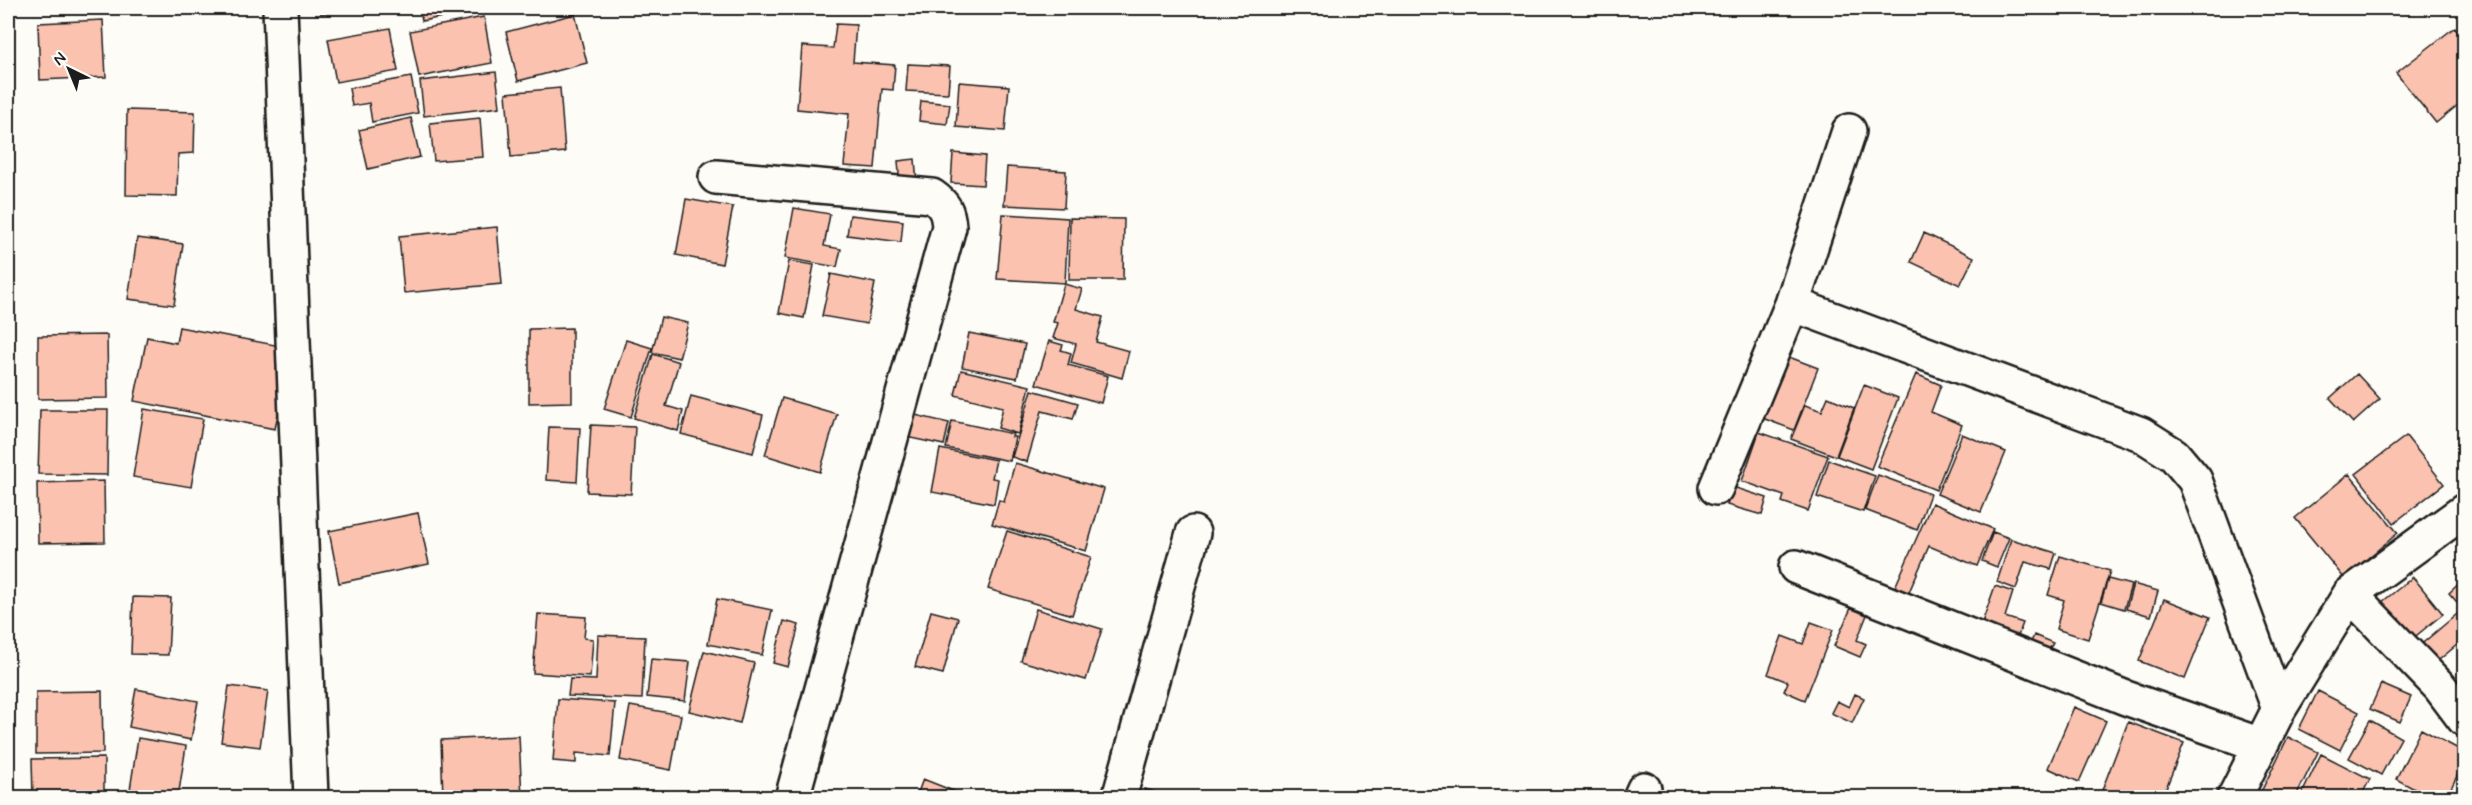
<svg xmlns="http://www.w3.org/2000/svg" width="2472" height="805" font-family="Mynerve,sans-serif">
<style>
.building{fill:#fac2af;stroke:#1c1c1c;stroke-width:1.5}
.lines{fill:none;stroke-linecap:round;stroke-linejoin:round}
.minor-casing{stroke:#1c1c1c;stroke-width:38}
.minor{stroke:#fdfcf7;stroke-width:33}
</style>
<rect width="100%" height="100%" fill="#fdfcf7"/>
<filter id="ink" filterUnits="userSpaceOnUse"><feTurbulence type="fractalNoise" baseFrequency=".0167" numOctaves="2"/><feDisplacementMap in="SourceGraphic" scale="12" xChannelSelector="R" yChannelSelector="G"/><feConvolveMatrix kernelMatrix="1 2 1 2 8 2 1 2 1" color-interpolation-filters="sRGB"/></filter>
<g filter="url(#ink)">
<path class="building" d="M139,8H191V10Z
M320,8H374L321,14Z
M419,8H486L422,21Z
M575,14L587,63L518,81L506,32Z
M484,17L492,63L419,77L410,31Z
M103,20L106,77L40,80L38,23Z
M836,24L856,25L853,62L895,65L893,90L882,89L875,168L844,166L849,114L797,109L802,46L833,48Z
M2455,27L2464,40V100L2436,123L2396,73Z
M390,28L398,71L336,82L328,39Z
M908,64L950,66L948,93L906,91Z
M496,72L500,107L424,116L420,81Z
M411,77L418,113L372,122L369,103L352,106L349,88Z
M959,82L1009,86L1005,131L956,127Z
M560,88L565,152L511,157L506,93Z
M921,101L950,104L947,124L919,121Z
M127,110L195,112L194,153L178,154L177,196L126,195Z
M411,118L420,157L368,169L359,130Z
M480,118L483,157L434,161L430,123Z
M953,153L985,156L983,185L951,183Z
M915,159L917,185L900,186L898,161Z
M1007,167L1066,171L1064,208L1004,205Z
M686,199L733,207L722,264L676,255Z
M794,208L830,214L824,246L841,249L837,267L785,258Z
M1003,214L1068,218L1065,283L997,279Z
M850,215L903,221L901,242L847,235Z
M1070,218L1124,219L1123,280H1069Z
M497,227L502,284L404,293L399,236Z
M1924,233L1974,257L1960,285L1911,262Z
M137,238L183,244L174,305L128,299Z
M789,261L814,265L804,318L779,313Z
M831,274L875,283L867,324L822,316Z
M1064,284L1082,289L1076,309L1103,317L1096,342L1129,351L1122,378L1071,363L1076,344L1053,338L1058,323L1053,322Z
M661,317L688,323L679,358L652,352Z
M179,327L291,348L275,429L134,401L147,337L176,343Z
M572,328V402L529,403V329Z
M969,333L1025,344L1017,378L962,367Z
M107,335L108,398L38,399V336Z
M626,340L652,348L631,417L604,409Z
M1049,341L1063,345L1061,350L1071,353L1068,365L1108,376L1101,403L1036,384Z
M653,354L679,362L666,406L683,411L678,431L634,418Z
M1781,354L1818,368L1794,430L1757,416Z
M961,370L1030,386L1018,434L998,428L1003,407L955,395Z
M1916,374L1941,385L1931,412L1962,425L1936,490L1877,466Z
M2357,374L2380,399L2353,423L2330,398Z
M1864,385L1898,398L1871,469L1837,456Z
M1032,390L1078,403L1073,419L1042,411L1027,462L1012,457Z
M691,396L763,415L753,453L681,434Z
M1828,397L1854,408L1836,456L1791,439L1805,405L1822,411Z
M782,398L837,414L820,472L765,455Z
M144,409L203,419L191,487L133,477Z
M40,410H108L107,475L38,474Z
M911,414L949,423L944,445L906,437Z
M952,421L1013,434L1012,437H1015L1010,461L946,448Z
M591,425L635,427L631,494L587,492Z
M549,427L580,428L577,482L546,480Z
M1759,432L1828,456L1808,511L1782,502L1784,496L1742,481Z
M1962,434L2006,452L1981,512L1937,494Z
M2406,436L2444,484L2394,523L2356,474Z
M940,449L996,460L992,478L998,479L994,504L932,492Z
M1829,460L1875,476L1863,512L1817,497Z
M1015,463L1104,489L1086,551L992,524L999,500L1004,502Z
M2349,474L2398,533L2344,578L2295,518Z
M1878,475L1930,494L1917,530L1865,510Z
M104,481L105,542L38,543L37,483Z
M1733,487L1767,498L1762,515L1727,505Z
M1932,503L1993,529L1977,566L1929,546L1906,599L1892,594Z
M418,513L429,564L339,583L329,531Z
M1007,531L1091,557L1072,615L988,589Z
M1993,532L2009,538L1997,567L1982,561Z
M2011,539L2056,553L2051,569L2025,562L2016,589L1997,582Z
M2060,556L2110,571L2088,639L2056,629L2064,600L2048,595Z
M2413,577L2443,614L2412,639L2382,602Z
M2108,579L2131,585L2124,609L2101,602Z
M2464,579V639L2433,665L2418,647L2463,609L2449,593Z
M2133,584L2158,591L2151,616L2126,609Z
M1995,586L2013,592L2005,617L2023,623L2015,644L1979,631Z
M133,597L171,598L168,655L131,654Z
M717,599L772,610L762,655L708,644Z
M2164,599L2210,617L2185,679L2139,661Z
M1851,608L1867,615L1857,640L1866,644L1860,657L1834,646Z
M1036,609L1102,629L1086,680L1021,661Z
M931,611L958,618L943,674L915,667Z
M538,614L586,617L584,638L593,639L590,677L533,673Z
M784,621L799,625L788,667L773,663Z
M1811,622L1833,630L1805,700L1784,691L1788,682L1768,674L1782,636L1803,644Z
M598,635L645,637L642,699L568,696L570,679L596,680Z
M2034,635L2053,643L2050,648L2081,662L2076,672L2028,650Z
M704,651L754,663L740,723L689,711Z
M651,659L690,662L685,701L647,697Z
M2381,684L2411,697L2400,722L2370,709Z
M229,686L268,691L260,747L221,742Z
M136,689L198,701L191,740L129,727Z
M102,691L103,753L36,754V692Z
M2318,691L2359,712L2340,750L2299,729Z
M1855,694L1864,698L1852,723L1831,713L1837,701L1849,707Z
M558,699L615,703L610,756L576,753V763L553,761Z
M630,706L681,715L671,770L620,760Z
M2074,707L2106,721L2079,782L2048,768Z
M2370,720L2401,738L2381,775L2349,758Z
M2128,722L2184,743L2162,798H2099Z
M2421,729L2464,752V762L2446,798H2431L2396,779Z
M519,736L522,798H443L441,740Z
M2288,737L2318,752L2295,798H2258Z
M138,738L186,746L178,798L130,790Z
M2321,754L2370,779L2360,798H2300Z
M104,758V798H33L32,759Z
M923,779L971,798H916Z
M1145,789L1172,797L1142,798Z"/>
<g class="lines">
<defs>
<path id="minor" d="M280,8L311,798
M716,177L932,196C945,205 948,212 949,227L792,798
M1792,304L2141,434L2174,455L2195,480L2279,709
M1716,488L1792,304L1849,131
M1796,567L2126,698L2261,745
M2350,594L2440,687L2464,719
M1119,798L1193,533
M1640,798L1644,789
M2234,798L2279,709L2350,594L2464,511"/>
</defs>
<use href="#minor" class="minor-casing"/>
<use href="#minor" class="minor"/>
</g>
</g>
<rect width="2472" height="805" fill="none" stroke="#fdfcf7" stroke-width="30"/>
<rect x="15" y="15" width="2442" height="775" fill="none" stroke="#1c1c1c" stroke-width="2" filter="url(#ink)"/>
<g transform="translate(69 69) rotate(317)" stroke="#fdfcf7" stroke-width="4.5" paint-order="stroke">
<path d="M0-4.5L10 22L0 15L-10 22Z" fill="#1c1c1c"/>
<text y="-9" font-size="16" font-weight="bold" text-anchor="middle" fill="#1c1c1c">N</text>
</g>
</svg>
